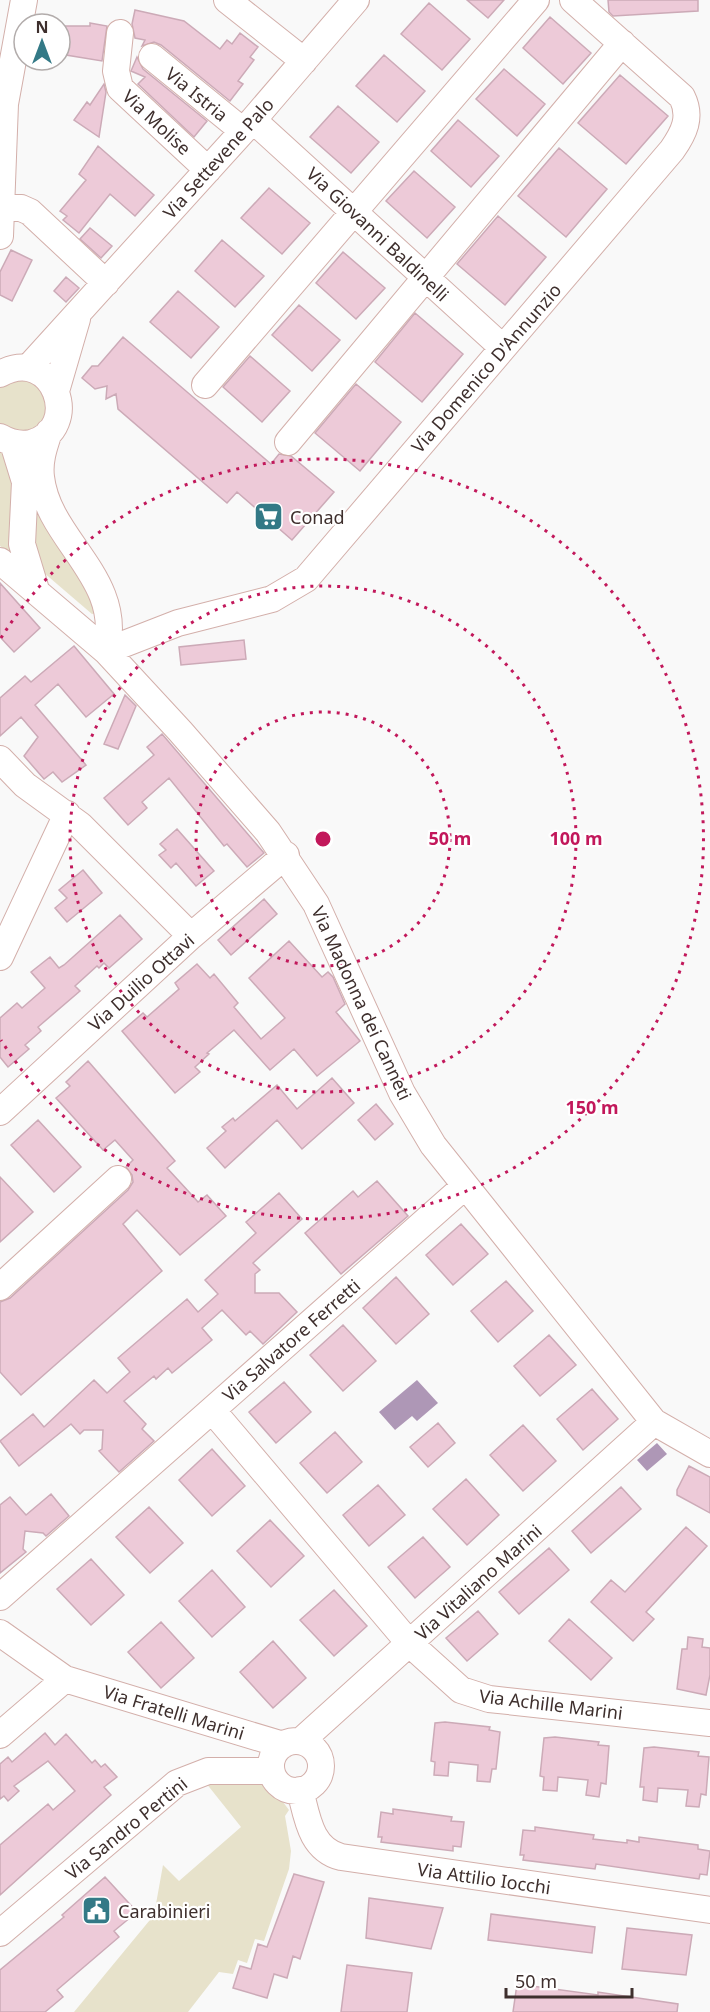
<svg xmlns="http://www.w3.org/2000/svg" width="710" height="2012" font-family="'Noto Sans',sans-serif">
<style>
.green{fill:#e7e2cb}
.water{fill:#ae97b6}
.building{fill:#edcad8;stroke:#ccaab7;stroke-width:1.5}
.lines{fill:none;stroke-linecap:round;stroke-linejoin:round}
.minor-casing{stroke:#d3afaa;stroke-width:28}
.minor{stroke:#fff;stroke-width:26}
.ring{fill:none;stroke:#c2185b;stroke-width:3;stroke-dasharray:3 6}
.labels{text-anchor:middle;dominant-baseline:central;stroke-width:4.5;stroke-linejoin:round;paint-order:stroke}
.street-label{font-size:18px;fill:#3e2f2d;stroke:#fff}
.poi-label{font-size:18px;fill:#3e2f2d;stroke:#fff;text-anchor:start}
.centre{fill:#c2185b;stroke:#fff;stroke-width:3}
.ring-label{font-size:18px;text-anchor:middle;font-weight:bold;fill:#c2185b;stroke:#fff;stroke-width:4.5;stroke-linejoin:round;paint-order:stroke}
</style>
<rect width="100%" height="100%" fill="#f9f9f9"/>
<path class="green" d="M18,376L43,387L48,415C31,434 23,437 0,425V384Z
M0,449L11,456L18,560L0,546Z
M33,493L99,607L97,613L92,614L36,566L30,552Z
M202,1778C244,1780 262,1772 289,1810L285,1816L291,1851L289,1869L264,1941L255,1939L247,1963L238,1960L233,1974L219,1972L188,2012H74L154,1915L163,1865L179,1881L241,1827Z"/>
<path class="water" d="M417,1380L438,1403L417,1421L412,1416L395,1430L379,1412Z
M657,1443L667,1454L647,1471L637,1460Z"/>
<path class="building" d="M467,0H504L488,18Z
M608,0H698V11L613,16L609,12Z
M429,3L470,39L442,70L401,34Z
M135,10L184,21L220,49L227,40L232,44L240,33L258,47L250,57L254,60L238,81L243,84L230,101L161,45L154,42L142,46L145,40L135,38L132,24Z
M550,17L591,53L563,84L523,48Z
M90,23L107,26L102,61L60,54V26H90Z
M384,55L425,91L397,122L356,86Z
M137,57L143,69L207,121L194,137L138,84L145,77L131,71Z
M504,69L545,104L517,136L476,99Z
M620,75L668,116L626,164L578,123Z
M104,84L106,92L99,137L74,120L87,102L90,105Z
M338,106L379,142L351,173L310,137Z
M458,120L499,156L471,187L431,151Z
M98,146L154,195L135,216L110,194L79,233L63,220L67,216L60,211L86,180L79,174Z
M559,148L607,189L566,237L518,196Z
M414,171L455,207L427,238L386,201Z
M269,188L310,223L282,254L241,218Z
M498,216L546,257L505,305L457,264Z
M90,228L112,246L101,258L80,239Z
M222,240L264,276L235,307L195,271Z
M11,250L32,260L12,301L0,295V272Z
M343,252L385,288L356,319L316,283Z
M66,277L79,288L66,302L54,291Z
M178,291L219,327L191,358L150,322Z
M299,305L340,340L312,371L272,335Z
M415,313L463,354L422,402L375,362Z
M123,337L271,464L279,454L291,456L334,492L292,540L237,492L227,503L118,409L116,394L106,399L107,386L95,389L82,378L92,366H98Z
M250,356L290,391L262,422L223,387Z
M356,384L401,422L360,471L315,433Z
M0,583L40,628L14,652L0,637Z
M244,640L246,659L181,665L179,647Z
M74,646L114,694L86,717L58,684L35,705L86,765L62,782L53,772L44,779L24,756L38,737L21,717L0,736V698L25,676L31,682Z
M125,695L136,706L118,749L104,744Z
M162,734L264,853L247,867L227,844L224,846L169,778L142,802L147,808L128,825L104,798L154,755L147,747Z
M177,829L214,871L196,886L176,863L171,868L159,855L166,850L160,844Z
M83,870L102,893L67,922L55,908L67,898L59,890Z
M264,899L277,914L231,955L218,940Z
M120,915L142,939L109,968L104,963L99,968L97,966L75,986L80,991L38,1027L41,1031L25,1045L29,1049L8,1067L0,1057V1018L17,1003L22,1008L45,988L31,972L50,957L59,968L64,965Z
M289,941L322,977L328,972L333,977L345,1004L336,1012L360,1041L317,1076L294,1049L270,1070L234,1030L207,1053L209,1054L195,1067L200,1072L175,1093L122,1031L143,1013L147,1017L179,989L175,983L197,964L210,978L214,974L238,1003L234,1007L261,1039L285,1018L249,978Z
M88,1061L175,1161L167,1168L190,1193L198,1202L207,1195L226,1216L180,1255L137,1210L123,1224L162,1271L21,1395L0,1372V1302L10,1298L128,1190L133,1182L132,1175L126,1167L133,1160L115,1140L103,1150L56,1098L70,1086L66,1082Z
M332,1078L354,1103L302,1149L277,1120L225,1168L207,1148L226,1131L222,1127L233,1118L235,1121L277,1085L297,1109Z
M376,1104L393,1124L375,1140L358,1120Z
M38,1120L81,1167L54,1192L11,1145Z
M0,1177L33,1212L0,1242Z
M377,1181L408,1216L341,1274L305,1233L353,1191L358,1197Z
M279,1193L302,1219L253,1263L260,1270L255,1274V1293H279L297,1312L263,1344L250,1331L246,1335L222,1310L202,1328L212,1340L172,1373L168,1368L156,1379L154,1376L124,1401L146,1424L142,1429L154,1441L119,1472L99,1451L102,1449L103,1430H84L80,1434L71,1424L19,1466L0,1441L33,1414L44,1427L94,1380L107,1393L130,1372L118,1358L187,1299L198,1312L218,1294L205,1280L256,1233L246,1222Z
M461,1224L488,1254L453,1285L426,1255Z
M396,1277L429,1314L396,1344L363,1308Z
M506,1281L533,1311L498,1342L471,1311Z
M343,1325L376,1361L343,1391L310,1355Z
M549,1335L576,1365L540,1396L514,1366Z
M284,1382L311,1412L276,1443L249,1412Z
M592,1389L618,1419L583,1450L557,1419Z
M438,1423L455,1443L428,1467L410,1447Z
M523,1425L556,1461L523,1491L490,1455Z
M335,1432L362,1462L327,1493L300,1463Z
M212,1449L245,1486L212,1516L179,1480Z
M689,1466L710,1477V1513L677,1495V1490Z
M466,1479L499,1515L467,1545L433,1509Z
M378,1485L405,1515L369,1546L343,1515Z
M621,1487L641,1509L591,1553L572,1531Z
M51,1494L69,1516L46,1536L43,1533L25,1531L23,1549L26,1552L0,1573V1505L10,1497L26,1515Z
M149,1507L183,1543L150,1573L116,1537Z
M270,1520L304,1556L271,1587L237,1551Z
M686,1527L707,1546L646,1612L654,1619L633,1641L591,1602L611,1580L625,1592Z
M423,1537L450,1567L415,1598L388,1567Z
M549,1548L569,1570L519,1614L499,1592Z
M91,1559L124,1595L91,1625L57,1589Z
M212,1570L245,1607L212,1637L179,1601Z
M334,1590L367,1626L334,1656L300,1620Z
M478,1611L498,1634L467,1661L446,1638Z
M569,1619L612,1658L591,1680L549,1641Z
M161,1622L194,1658L161,1688L128,1652Z
M688,1637L703,1639L702,1647L710,1648V1675L706,1695L677,1689L682,1649H687Z
M273,1641L306,1678L273,1708L240,1672Z
M445,1722L490,1727L489,1730L500,1732L496,1769H492L490,1782L477,1781L478,1765L449,1762L448,1776L434,1775L435,1762L431,1761L435,1723Z
M45,1733L55,1745L66,1734L92,1763L95,1760L101,1767L105,1764L117,1777L104,1787L111,1795L0,1895V1845L48,1804L53,1810L75,1791L48,1761L14,1786L19,1791L8,1801L4,1796L0,1799V1764L8,1757L12,1762Z
M555,1737L599,1742L598,1745L609,1746L606,1784L601,1783L599,1797L586,1795L588,1780L558,1777L557,1791L543,1790L544,1777L540,1776L544,1738Z
M654,1747L699,1752L698,1756L709,1757L706,1795L701,1794L699,1807L686,1806L688,1790L658,1788L657,1802L643,1800L644,1787H640L644,1748Z
M393,1809L452,1817L451,1821L464,1822L461,1847L453,1846V1851L381,1842L382,1837H378L381,1812L393,1814Z
M535,1827L594,1835L593,1839L627,1843V1840L639,1842V1837L698,1845V1849L710,1851L707,1875L700,1874L699,1879L596,1864L595,1869L523,1860L524,1855H520L523,1830L535,1831Z
M294,1874L324,1882L300,1959L293,1956L287,1978L274,1974L267,1998L233,1988L240,1966L251,1969L258,1944L267,1947Z
M105,1877L137,1912L114,1931L119,1937L57,1990L63,1997L45,2012H0V1970L64,1917L62,1915Z
M369,1898L443,1908L431,1949L366,1938Z
M491,1914L595,1927L592,1953L488,1940Z
M627,1928L692,1935L686,1975L622,1969Z
M347,1965L412,1973L407,2012H341Z
M517,1984L598,1995V1992L678,2004L677,2012H513Z"/>
<g class="lines">
<defs>
<path id="minor" d="M227,0L304,61
M120,33L116,71L120,88L208,170
M152,57L243,131
M253,120L503,348
M3,207L21,208L30,212L106,283
M0,236L5,104L24,0
M28,368L253,120L356,0
M0,374C54,344 84,429 31,443C20,445 10,443 0,437
M205,385L536,0
M56,391L77,319
M49,432C44,447 39,461 41,477C48,541 125,578 106,651
M288,442L622,43
M13,443L25,482L22,544L36,590
M0,561L106,651L180,731L268,832L316,904L402,1093L433,1145L654,1422L710,1454
M106,651L178,623L272,599L306,579L672,150C684,133 692,117 682,97L573,0
M0,759L25,785L80,825L191,936
M0,957L67,814
M0,1112L191,936L286,855
M465,1186L212,1410L410,1644L461,1690L489,1699L710,1723
M0,1287L118,1179
M0,1597L212,1410
M0,1633L65,1679L283,1745
M0,1735L65,1679
M301,1741L654,1422
M271 1766a25 25 0 1 1 50 0a25 25 0 1 1-50 0Z
M300,1790C307,1816 310,1849 341,1857L710,1910
M0,1933L177,1783L208,1771H271"/>
</defs>
<use href="#minor" class="minor-casing"/>
<use href="#minor" class="minor"/>
</g>
<g class="ring">
<circle cx="323" cy="839" r="127"/>
<circle cx="323" cy="839" r="253"/>
<path d="M1 638A380 380 0 1 1 1 1040"/>
</g>
<defs>
<symbol id="supermarket-square" viewBox="-11 -11 22 22"><rect x="-9" y="-9" width="18" height="18" rx="4" fill="#337986" stroke="#fff"/><path d="M-6-5.5h2.5l.6 2H6L4.5 2H-2.5L-4.4-4H-6ZM-1.5 3.2a1.3 1.3 0 1 0 .1 0ZM3 3.2a1.3 1.3 0 1 0 .1 0Z" fill="#fff"/></symbol>
<symbol id="civic-square" viewBox="-11 -11 22 22"><rect x="-9" y="-9" width="18" height="18" rx="4" fill="#337986" stroke="#fff"/><path d="M-.6-6.5H3V-4.5H.6V-3L4-1V1h2V6H-6V1h2V-1L-.6-3ZM-1.2 2.5V6h2.4V2.5Z" fill="#fff"/></symbol>
</defs>
<g fill-rule="evenodd">
<use href="#supermarket-square" x="252" y="500" width="33" height="33"/>
<use href="#civic-square" x="80" y="1894" width="33" height="33"/>
</g>
<g class="labels">
<g class="street-label">
<text transform="translate(197 94) rotate(39)">Via Istria</text>
<text transform="translate(157 122) rotate(43)">Via Molise</text>
<text transform="translate(218 158) rotate(-48)">Via Settevene Palo</text>
<text transform="translate(378 234) rotate(43)">Via Giovanni Baldinelli</text>
<text transform="translate(486 368) rotate(-49)">Via Domenico D'Annunzio</text>
<text transform="translate(141 982) rotate(-42)">Via Duilio Ottavi</text>
<text transform="translate(362 1003) rotate(65)">Via Madonna dei Canneti</text>
<text transform="translate(291 1340) rotate(-41)">Via Salvatore Ferretti</text>
<text transform="translate(478 1582) rotate(-42)">Via Vitaliano Marini</text>
<text transform="translate(551 1704) rotate(7)">Via Achille Marini</text>
<text transform="translate(174 1712) rotate(17)">Via Fratelli Marini</text>
<text transform="translate(126 1828) rotate(-39)">Via Sandro Pertini</text>
<text transform="translate(484 1878) rotate(8)">Via Attilio Iocchi</text>
</g>
<g class="poi-label">
<text x="290" y="517">Conad</text>
<text x="118" y="1911">Carabinieri</text>
</g>
</g>
<circle cx="323" cy="839" r="9" class="centre"/>
<g class="ring-label">
<text x="450" y="845">50 m</text>
<text x="576" y="845">100 m</text>
<text x="592" y="1114">150 m</text>
</g>
<g transform="translate(42 42)"><circle r="28" fill="#ffffff" stroke="#b2acab" stroke-width="1.5"/>
<path d="M0-4.5L10 22L0 15L-10 22Z" fill="#337986"/>
<text y="-9" font-size="16" font-weight="bold" text-anchor="middle" fill="#3e2f2d">N</text>
</g>
<path d="M506 1988v9h126v-9" fill="none" stroke="#3e2f2d" stroke-width="3"/>
<text x="515" y="1988" font-size="18" fill="#3e2f2d" stroke="#ffffff" stroke-width="4.5" paint-order="stroke">50 m</text>
</svg>
